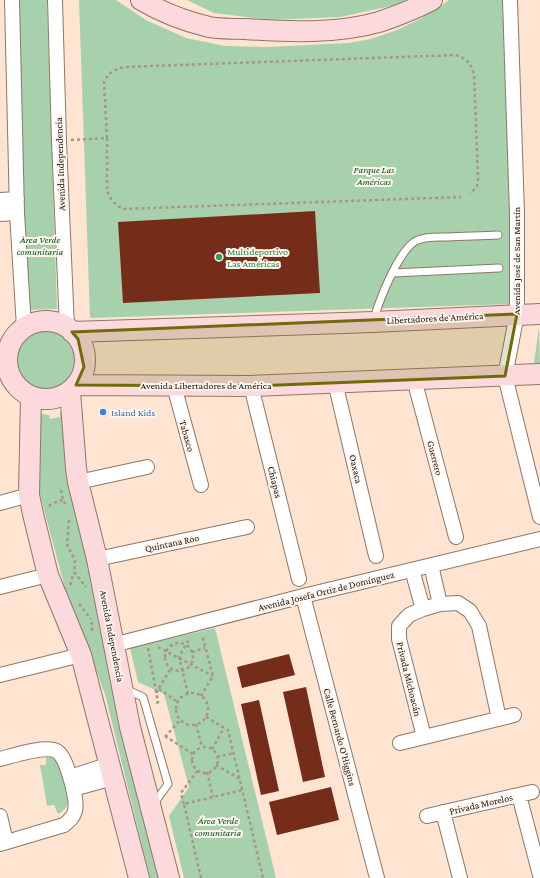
<svg xmlns="http://www.w3.org/2000/svg" width="540" height="878" font-family="'Crimson Pro',serif">
<style>
.park{fill:#a7d0ac}
.building{fill:#752d19}
.lines{fill:none;stroke-linecap:round;stroke-linejoin:round}
.lane-casing{stroke:#8e7766;stroke-width:9}
.street-casing{stroke:#8e7766;stroke-width:16}
.secondary-casing{stroke:#8e7766;stroke-width:22}
.path{stroke:#a89587;stroke-width:2.5;stroke-dasharray:3 3;stroke-linecap:butt}
.lane{stroke:#fff;stroke-width:7}
.street{stroke:#fff;stroke-width:14}
.secondary{stroke:#fcd9dc;stroke-width:20}
.marked{fill:#6f6c0b;fill-opacity:0.2;stroke:#6f6c0b;stroke-width:3;stroke-linejoin:round}
.leisure-dot{fill:#2e9e5b;stroke:#fff5ed;stroke-width:1.5}
.shop-dot{fill:#3f7fe0;stroke:#fff5ed;stroke-width:1.5}
.labels{text-anchor:middle;dominant-baseline:central;stroke-width:4;stroke-linejoin:round;paint-order:stroke}
.street-label{font-size:10px;fill:#1d140e;stroke:#fff5ed}
.park-label{font-size:10px;font-style:italic;fill:#035420;stroke:#fff5ed}
.leisure-label{font-size:10px;fill:#27864d;stroke:#fff5ed;text-anchor:start}
.shop-label{font-size:10px;fill:#366cbe;stroke:#fff5ed;text-anchor:start}
</style>
<rect width="100%" height="100%" fill="#fee4d1"/>
<path class="park" d="M17,0H47L57,309L27,310Z
M79,0H116L146,20L186,38L225,46L268,47L348,43L371,39L397,30L422,18L440,7L449,0H503L512,304L90,318Z
M187,0H406L396,5L340,17L269,20L214,13Z
M539,327L540,363H534Z
M17 361a30 30 0 1 1 60 0a30 30 0 1 1-60 0Z
M60,412L69,413L98,605L104,650L120,725L158,878H150L105,694L66,592L38,487L35,413L49,415L50,419L60,417Z
M215,628L276,878H184L169,816L189,787L164,694L138,682L130,648Z
M54,755C62,762 71,795 67,806C65,810 61,812 58,814L54,805L47,806L40,765H46V757Z"/>
<path class="building" d="M315,211L320,293L123,303L118,222Z
M289,654L295,675L242,688L237,667Z
M306,687L325,777L303,782L283,692Z
M259,700L279,791L261,795L241,704Z
M331,787L339,820L277,835L269,802Z"/>
<g class="lines">
<defs>
<path id="lane" d="M393,273L499,268
M374,319C379,301 400,246 418,240C427,236 438,237 448,237C465,236 481,236 498,235
M125,689L143,697L168,784L153,805"/>
<path id="street" d="M12,0L17,213L24,327
M55,0L59,141L67,328
M510,0L517,214V314L505,376L540,517
M0,200L17,199
M0,214L17,213
M414,379L456,537
M335,382L376,556
M174,386L201,485
M251,386L299,579
M78,482L147,467
M0,503L29,495
M97,559L247,527
M431,565L440,604
M412,570L423,609
M0,587L48,575
M303,596L377,878
M113,645L303,596L540,539
M0,675L81,655
M424,737L399,639V626L409,615L423,609L440,604L458,603L470,611L479,626L499,719
M400,743L514,715
M0,759C12,756 48,744 58,752C67,759 78,800 75,811C73,818 69,821 64,825L0,844
M70,777L110,764
M73,789L113,778
M519,795L540,875
M443,812L460,878
M0,816L6,842
M427,816L532,792"/>
<path id="secondary" d="M141,0C163,13 184,21 209,27C220,29 233,29 245,29C288,32 337,34 379,22C397,16 415,9 432,0
M7 360a39 39 0 1 1 78 0a39 39 0 1 1-78 0Z
M72,332L373,322L540,314
M76,385L251,386L540,374
M70,391L76,468L78,482L97,559L130,727L169,878
M31,396L29,495L33,514L48,575L81,655L139,878"/>
</defs>
<use href="#lane" class="lane-casing"/>
<use href="#street" class="street-casing"/>
<use href="#secondary" class="secondary-casing"/>
<path class="path" d="M107,138L104,82C109,72 114,70 124,67L456,55C467,58 471,64 474,74L478,179L477,186L470,194
M71,140L107,138V191C111,200 115,205 123,209L461,197
M61,490L63,500L66,506
M49,506L53,503L63,500
M69,520L67,544L75,561L74,572L86,587
M71,585V580L74,573
M79,604L91,619
M92,622L91,625L93,634
M165 657a14 14 0 1 1 28 0a14 14 0 1 1-28 0Z
M158,647L213,676
M148,648L158,702L155,705
M192,652L205,648
M159,689L178,702
M156,693L171,668
M176 709a16 16 0 1 1 32 0a16 16 0 1 1-32 0Z
M188,694L179,657L189,639
M201,696L213,676L202,635
M206,717L228,730L263,878
M196,724L202,747
M165,736L193,754
M165,737L181,719
M192 760a13 13 0 1 1 26 0a13 13 0 1 1-26 0Z
M212,749L224,728
M217,757L234,753
M216,765L240,779
M207,772L213,797
M184,804L181,793L198,770
M201,878L184,804L243,790"/>
<use href="#lane" class="lane"/>
<use href="#street" class="street"/>
<use href="#secondary" class="secondary"/>
</g>
<path class="marked" d="M517,314L505,376L251,386L76,385L84,367L78,339L72,332Z"/>
<circle class="leisure-dot" cx="219" cy="257" r="4"/>
<circle class="shop-dot" cx="103" cy="412" r="4"/>
<g class="labels">
<g class="street-label">
<text transform="translate(60 164) rotate(-92)">Avenida Independencia</text>
<text transform="translate(516 261) rotate(-90)">Avenida José de San Martín</text>
<text transform="translate(435 318) rotate(-3)">Libertadores de América</text>
<text x="206" y="385">Avenida Libertadores de América</text>
<text transform="translate(187 436) rotate(74)">Tabasco</text>
<text transform="translate(435 458) rotate(75)">Guerrero</text>
<text transform="translate(356 469) rotate(77)">Oaxaca</text>
<text transform="translate(275 482) rotate(76)">Chiapas</text>
<text transform="translate(172 543) rotate(-12)">Quintana Roo</text>
<text transform="translate(326 591) rotate(-14)">Avenida Josefa Ortiz de Domínguez</text>
<text transform="translate(112 636) rotate(79)">Avenida Independencia</text>
<text transform="translate(409 679) rotate(76)">Privada Michoacán</text>
<text transform="translate(340 737) rotate(75)">Calle Bernardo O'Higgins</text>
<text transform="translate(481 804) rotate(-13)">Privada Morelos</text>
</g>
<g class="park-label">
<text x="374" y="169">Parque Las<tspan x="374" dy="12">Américas</tspan></text>
<text x="40" y="239">Àrea Verde<tspan x="40" dy="12">comunitaria</tspan></text>
<text x="218" y="820">Área Verde<tspan x="218" dy="12">comunitaria</tspan></text>
</g>
<g class="leisure-label">
<text x="227" y="251">Multideportivo<tspan x="227" dy="12">Las Américas</tspan></text>
</g>
<g class="shop-label">
<text x="111" y="412">Island Kids</text>
</g>
</g>
</svg>
